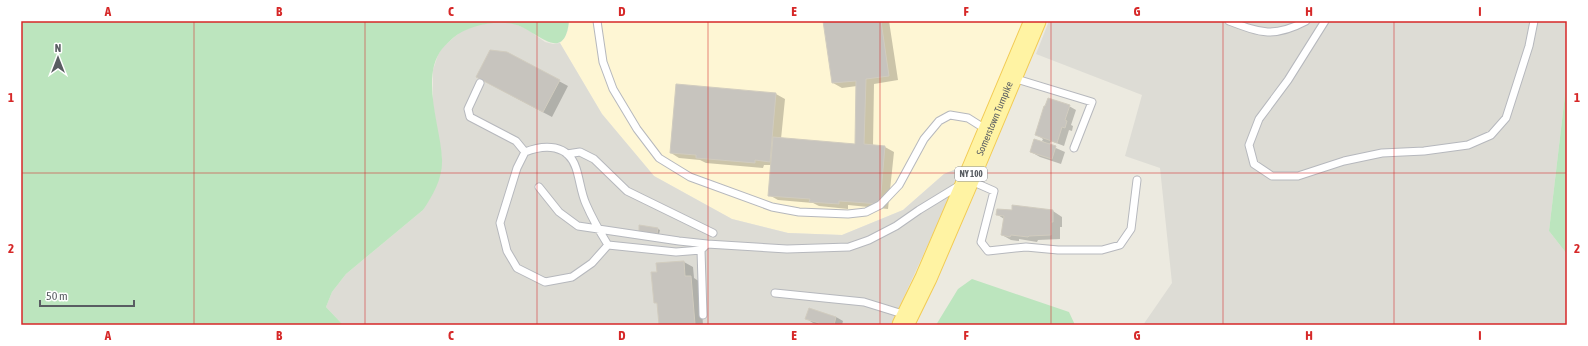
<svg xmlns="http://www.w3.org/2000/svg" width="1588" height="346" font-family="'Asap Condensed',sans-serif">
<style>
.commercial{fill:#fef6d4}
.industrial{fill:#dddcd5}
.green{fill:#bce5be}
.shadow{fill:#0003}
.building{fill:#c7c4be;stroke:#d1ccbf}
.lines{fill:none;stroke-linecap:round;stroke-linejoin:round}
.lane-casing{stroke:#b6b8bd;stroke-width:9}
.primary-casing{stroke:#f2cb54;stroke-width:23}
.lane{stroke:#fff;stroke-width:7}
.primary{stroke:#fff3a3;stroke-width:21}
.grid{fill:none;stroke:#d62828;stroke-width:1;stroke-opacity:0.55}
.labels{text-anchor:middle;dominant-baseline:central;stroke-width:3.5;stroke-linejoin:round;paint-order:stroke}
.shield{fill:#fff;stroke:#8b8e91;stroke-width:1}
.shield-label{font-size:9px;font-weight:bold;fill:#595d62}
.street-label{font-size:10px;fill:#595d62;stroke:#fff}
.neatline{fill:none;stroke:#d62828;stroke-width:1.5}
.grid-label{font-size:13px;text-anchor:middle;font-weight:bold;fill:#d62828}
</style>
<rect width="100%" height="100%" fill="#eceae0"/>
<path class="commercial" d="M569,21H1023L964,166L944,174L903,210L842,235L788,233L732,219L654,176L602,114L560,43L565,37L568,30Z"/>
<path class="industrial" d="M1049,21H1567V78L1549,231L1567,254V325H1143L1172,283L1160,168L1125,156L1142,95L1036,54Z
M489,23H512L527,29L545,42L553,44L560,43L602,114L654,176L732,219L788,233L842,235L903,210L944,174L964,166L891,325H343L326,307L332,292L346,274L423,210L442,159L433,104V70L438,55L442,48L460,32L474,26Z"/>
<path class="green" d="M21,21H569C564,67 535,28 513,24C494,20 467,26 453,38C449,42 445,45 442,49C420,77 441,128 442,159C443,178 433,195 423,210L346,274L332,292L326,307L343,325H21Z
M1567,78V254L1549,231Z
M972,279L1069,312L1075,325H936L958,289Z"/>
<path class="shadow" d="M824,21H889L898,80L874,84L873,146L885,147L894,152L888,209L848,205V209L819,206L813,203L778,200L769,195L771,165H764L763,168L706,163L700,160L679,158L671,153L776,94L785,99L781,139L856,145L857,86L842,88L833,83Z
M507,53L568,86L552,117L486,82Z
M1069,106L1076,110L1071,125L1073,126L1072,131L1069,130L1064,146L1051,141L1049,145L1065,152L1061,164L1040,157L1031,152L1046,143L1042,141L1043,139L1037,135Z
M1013,206L1053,211L1062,217V227H1060V239L1038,240L1037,242L1019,239V241L1011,240L1002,235L1004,219L998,215L1013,211Z
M658,229L660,230L659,234L640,231Z
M684,262L693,267L694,278L700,282L703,325H660L658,304L655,302L658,273Z
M809,309L836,317L843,321L842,325H819L813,323L807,319Z"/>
<path class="building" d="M823,21H881L889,76L866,79L864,144L885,146L880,204L839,201V204L809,202L810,199L768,196L773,137L855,144L856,81L832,83Z
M490,50L507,52L560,80L543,112L476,77Z
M676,84L776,93L770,162L755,160V163L696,158V155L670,153Z
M1048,98L1070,105L1065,120L1067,121L1065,128L1062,127L1057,143L1035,135L1044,106H1045Z
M1034,139L1056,146L1052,159L1030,152Z
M1012,205L1053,210V222H1051V235L1029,236L1028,237L1011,235L1010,237L1001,235L1004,216L996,215L997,209L1012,210Z
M639,225L658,228L657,234L639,231Z
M684,261L685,276H691L695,324L659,325L657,303H654L651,272H657L656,263Z
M809,308L836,317L834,325H818L819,323L805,319Z"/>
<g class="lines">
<defs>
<path id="lane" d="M597,21L603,62L613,89L637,129L659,158L690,177L772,207L799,212L848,214L866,212L880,205L899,185L924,139L939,121L950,115L968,118L987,130
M1229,21C1261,33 1274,38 1306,21
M1325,21L1288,80L1259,119L1249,145L1254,164L1272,176H1298L1344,161L1382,153L1424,151L1468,145L1491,135L1506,118L1529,46L1534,21
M1013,78L1092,102L1074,148
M480,83L468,109L470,117L516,141L525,152
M567,154L580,152L594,159L627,191L713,233
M969,180L994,191L981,242L988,251L1026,247L1058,250H1102L1120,245L1131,229L1137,180
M539,187L559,212L578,226L679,241L707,244
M608,245L592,263L572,277L545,282L517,268L507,251L500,223L517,168L525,152C545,144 568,144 576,168C580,180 581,193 586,204C592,218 600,232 608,245L676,252L701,250
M775,293L864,302L906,315
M703,315L701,250L707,244L787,249L849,247L869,240L896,226L919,210L960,185"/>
<g id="primary">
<path id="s1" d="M903,325L926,278L966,185L1035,21"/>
</g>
</defs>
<use href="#lane" class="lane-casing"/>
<use href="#primary" class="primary-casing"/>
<use href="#lane" class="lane"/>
<use href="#primary" class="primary"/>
</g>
<path class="grid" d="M194,21V325M365,21V325M537,21V325M708,21V325M880,21V325M1051,21V325M1223,21V325M1394,21V325M21,173H1567"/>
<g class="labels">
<rect class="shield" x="955" y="167" width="32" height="14" rx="3"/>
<g class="shield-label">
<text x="971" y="174">NY 100</text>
</g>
<g class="street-label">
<text stroke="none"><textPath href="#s1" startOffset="226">Somerstown Turnpike</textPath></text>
</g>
</g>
<rect width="1588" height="346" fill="none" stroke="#ffffff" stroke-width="44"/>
<g transform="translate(58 58)" stroke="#ffffff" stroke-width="3" paint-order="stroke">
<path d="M0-3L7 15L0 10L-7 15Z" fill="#595d62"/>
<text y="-6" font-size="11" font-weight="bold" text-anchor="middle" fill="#595d62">N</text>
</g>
<path d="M40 300v6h94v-6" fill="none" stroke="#595d62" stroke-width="2"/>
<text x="46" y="300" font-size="12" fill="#595d62" stroke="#ffffff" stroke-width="3" paint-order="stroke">50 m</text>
<rect x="22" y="22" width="1544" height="302" class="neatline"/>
<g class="grid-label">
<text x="108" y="16">A</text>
<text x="279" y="16">B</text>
<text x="451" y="16">C</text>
<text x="622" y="16">D</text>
<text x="794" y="16">E</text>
<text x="966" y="16">F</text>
<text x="1137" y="16">G</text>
<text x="1309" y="16">H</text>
<text x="1480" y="16">I</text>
<text x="11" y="102">1</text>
<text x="1577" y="102">1</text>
<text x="11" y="253">2</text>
<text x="1577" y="253">2</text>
<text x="108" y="340">A</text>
<text x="279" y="340">B</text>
<text x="451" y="340">C</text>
<text x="622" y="340">D</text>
<text x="794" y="340">E</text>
<text x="966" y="340">F</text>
<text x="1137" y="340">G</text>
<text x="1309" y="340">H</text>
<text x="1480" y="340">I</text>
</g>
</svg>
